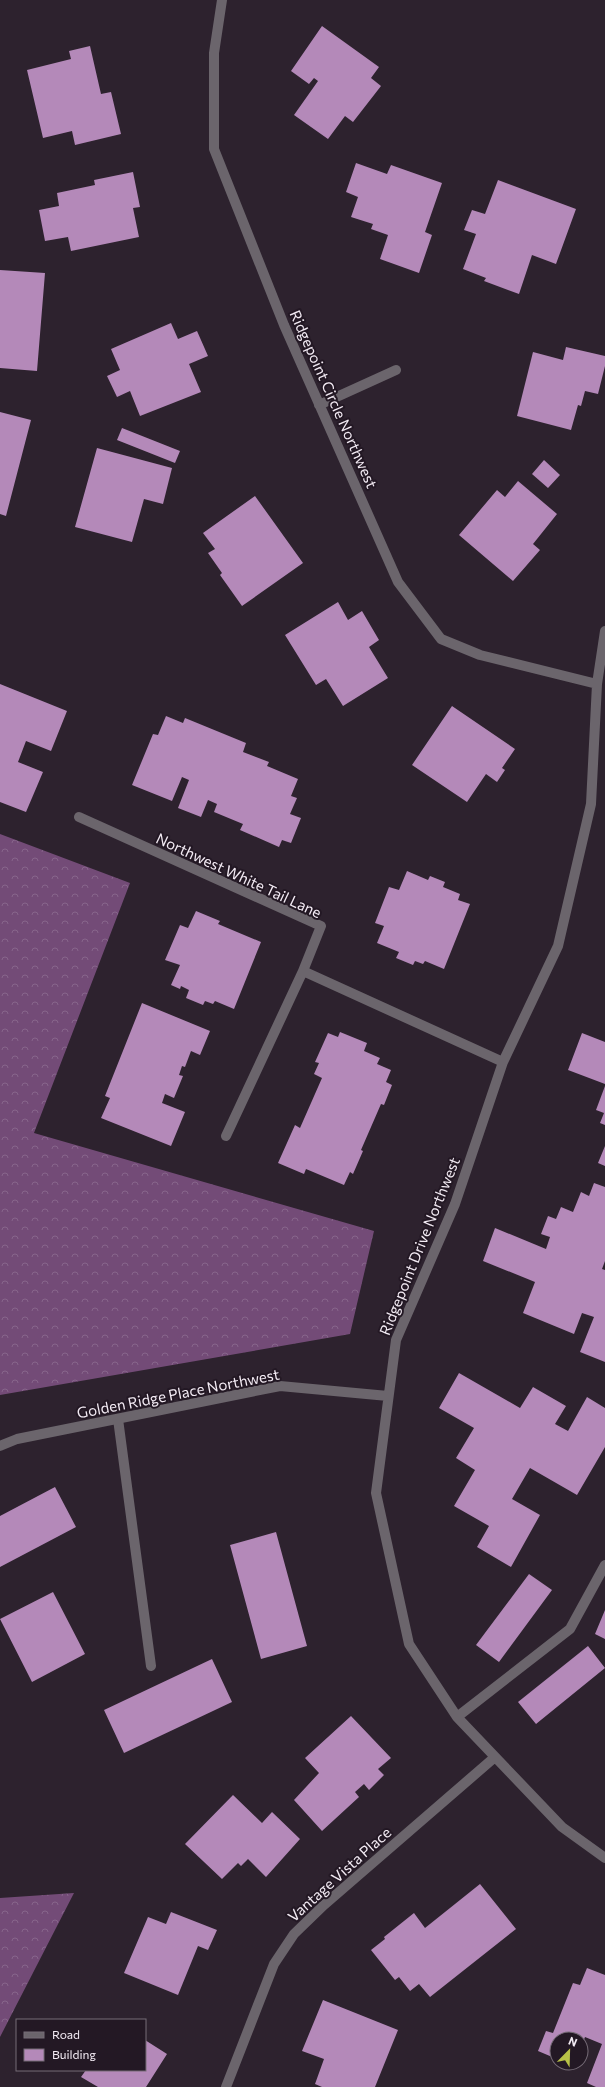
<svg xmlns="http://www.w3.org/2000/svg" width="605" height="2087" font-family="Commissioner,sans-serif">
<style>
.forest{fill:url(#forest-crowns)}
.building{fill:#b489b9}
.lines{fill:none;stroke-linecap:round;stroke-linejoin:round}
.minor{stroke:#6b656c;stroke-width:10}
.labels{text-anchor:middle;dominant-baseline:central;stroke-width:4;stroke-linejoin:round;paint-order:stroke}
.street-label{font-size:15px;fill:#f3ebf4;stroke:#231824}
</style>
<defs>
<pattern id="forest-crowns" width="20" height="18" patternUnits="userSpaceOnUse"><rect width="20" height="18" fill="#734b77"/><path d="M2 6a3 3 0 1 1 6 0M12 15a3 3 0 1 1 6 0" fill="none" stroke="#87658b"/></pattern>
</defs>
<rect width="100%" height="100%" fill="#2d222e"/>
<path class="forest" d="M0,834L130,883L34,1133L374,1231L350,1334L0,1395Z
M74,1893L0,2037V1898Z"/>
<path class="building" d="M322,26L379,67L371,78L381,86L353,122L345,116L328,139L294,115L318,81L314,78L309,84L291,71Z
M90,46L101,94L111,92L121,134L75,145L72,131L43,138L27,70L71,59L69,51Z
M356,163L387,174L391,165L442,183L425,232L432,235L419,273L380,259L388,235L371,229L373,224L351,217L358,197L346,192Z
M133,172L140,207L133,208L139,237L71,251L68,237L45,241L39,210L59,206L57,193L95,185L94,180Z
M498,180L576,209L556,264L532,255L519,294L484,281L486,278L463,269L476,234L464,230L472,210L485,214Z
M0,270L45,273L37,371L0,368Z
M171,323L178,339L197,331L208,356L189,364L201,392L140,416L130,391L117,397L107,376L120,370L111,349Z
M566,347L605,356V366L598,394L585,391L581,406L578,405L571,430L517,416L533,352L563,360Z
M0,412L31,420L6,516L0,514Z
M122,428L180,451L175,463L117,440Z
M97,448L172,468L163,504L144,499L132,542L75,527Z
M544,460L560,475L548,488L532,474Z
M518,481L557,514L533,544L540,550L513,581L459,535L497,490L505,497Z
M255,496L303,563L242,606L220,575L222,573L208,553L215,549L203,533Z
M338,602L348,620L362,611L379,640L369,647L388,678L343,706L326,679L316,685L285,635Z
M0,684L67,711L51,751L26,741L18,762L43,772L26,812L0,802Z
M452,706L515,749L502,768L505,770L497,782L486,774L467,802L412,765Z
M166,716L183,723L185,718L246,743L243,752L269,762L267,766L298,779L291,796L297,798L290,814L301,818L291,843L282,840L279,847L240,830L243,824L214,812L217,804L208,800L201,817L178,808L189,780L182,777L172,801L132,785L153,734L158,735Z
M407,871L428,880L430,876L445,882L443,887L460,894L458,900L470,904L444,969L425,961L423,964L415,961L413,965L396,958L399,952L377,943L384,926L375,923L389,887L399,890Z
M196,911L220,921L218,924L261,942L234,1009L215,1001L213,1004L205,1001L203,1005L186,998L189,990L181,986L180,989L171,985L180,965L165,960L180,925L188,928Z
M142,1003L210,1031L200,1055L191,1051L185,1067L182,1066L179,1075L183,1076L174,1098L165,1094L162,1103L185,1112L171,1146L101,1118L110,1098L105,1096Z
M340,1032L367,1043L364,1051L380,1058L377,1064L391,1070L386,1082L392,1085L384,1105L381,1104L361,1150L363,1151L353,1174L350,1172L344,1185L306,1169L304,1174L278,1163L295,1125L300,1128L322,1078L314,1074L319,1063L315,1062L328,1033L338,1037Z
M582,1033L605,1042V1084L568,1070Z
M605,1086V1125L600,1123L604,1113L596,1110Z
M605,1146V1166L598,1163Z
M594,1183L605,1187V1261L602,1269L605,1270V1362L580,1352L594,1317L582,1313L574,1334L523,1313L535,1282L483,1261L495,1228L546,1249L550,1237L541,1234L548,1216L556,1219L561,1207L573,1212L581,1192L589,1196Z
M459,1373L520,1408L533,1387L566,1406L555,1424L568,1431L587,1397L605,1408V1447L577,1495L530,1468L512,1499L540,1515L511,1567L477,1547L489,1526L454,1506L475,1470L456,1458L474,1428L439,1408Z
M55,1487L76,1527L0,1567V1516Z
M276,1532L307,1646L261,1659L230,1545Z
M529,1574L552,1590L499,1662L476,1645Z
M53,1592L85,1654L32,1682L0,1619Z
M605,1610V1639L595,1634Z
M588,1646L605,1668L536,1724L518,1702Z
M212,1659L232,1702L124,1753L104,1710Z
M351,1716L391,1758L378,1769L384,1775L369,1790L364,1784L355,1792L359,1797L322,1831L294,1800L319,1773L305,1758Z
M233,1795L262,1823L272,1812L300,1839L266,1877L248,1859L241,1866L238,1863L222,1879L185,1844Z
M480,1884L516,1929L430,1997L419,1984L410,1991L399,1977L395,1980L371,1950L385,1939L384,1937L414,1913L425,1928Z
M171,1912L217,1930L208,1950L198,1946L178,1995L124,1973L148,1917L166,1924Z
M587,1968L605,1975V2087H596L587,2083L602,2044L585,2037L581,2047V2039H557V2059L538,2051L546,2031L553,2033L573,1983L580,1985Z
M323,2000L398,2030L375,2087H322L315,2084L324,2059L302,2051Z
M145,2040L167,2054L146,2087H98L81,2077L86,2070H145Z"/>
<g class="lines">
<path class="minor" d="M222,0L214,53V149L284,325L398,582L441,639L480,655L597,684
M319,405L396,370
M605,631L597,684L591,804L558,946L503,1062L455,1204L396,1340L376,1493L409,1644L457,1717L562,1827L605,1858
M79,817L321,926L303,971L503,1062
M226,1136L303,971
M118,1419L151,1666
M0,1446L17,1439L280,1386L388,1396
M457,1717L570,1629L605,1565
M226,2087L274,1964L294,1934L324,1905L495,1757"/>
</g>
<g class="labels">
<g class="street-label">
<text transform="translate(334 399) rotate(66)">Ridgepoint Circle Northwest</text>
<text transform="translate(239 875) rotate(25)">Northwest White Tail Lane</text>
<text transform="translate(419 1246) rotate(-68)">Ridgepoint Drive Northwest</text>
<text transform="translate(178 1393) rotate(-11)">Golden Ridge Place Northwest</text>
<text transform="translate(339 1874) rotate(-42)">Vantage Vista Place</text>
</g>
</g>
<rect x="16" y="2019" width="130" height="52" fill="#231824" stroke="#766c77"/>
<rect x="24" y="2032" width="20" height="6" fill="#6b656c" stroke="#766c77"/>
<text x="52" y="2039" font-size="12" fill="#f3ebf4">Road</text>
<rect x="24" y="2049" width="20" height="12" fill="#b489b9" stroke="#766c77"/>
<text x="52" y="2059" font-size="12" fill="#f3ebf4">Building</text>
<g transform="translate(569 2051) rotate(23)"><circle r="19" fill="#231824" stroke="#766c77"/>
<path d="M0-3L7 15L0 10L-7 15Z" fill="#b8c147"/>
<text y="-6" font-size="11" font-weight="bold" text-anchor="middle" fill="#f3ebf4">N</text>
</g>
</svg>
